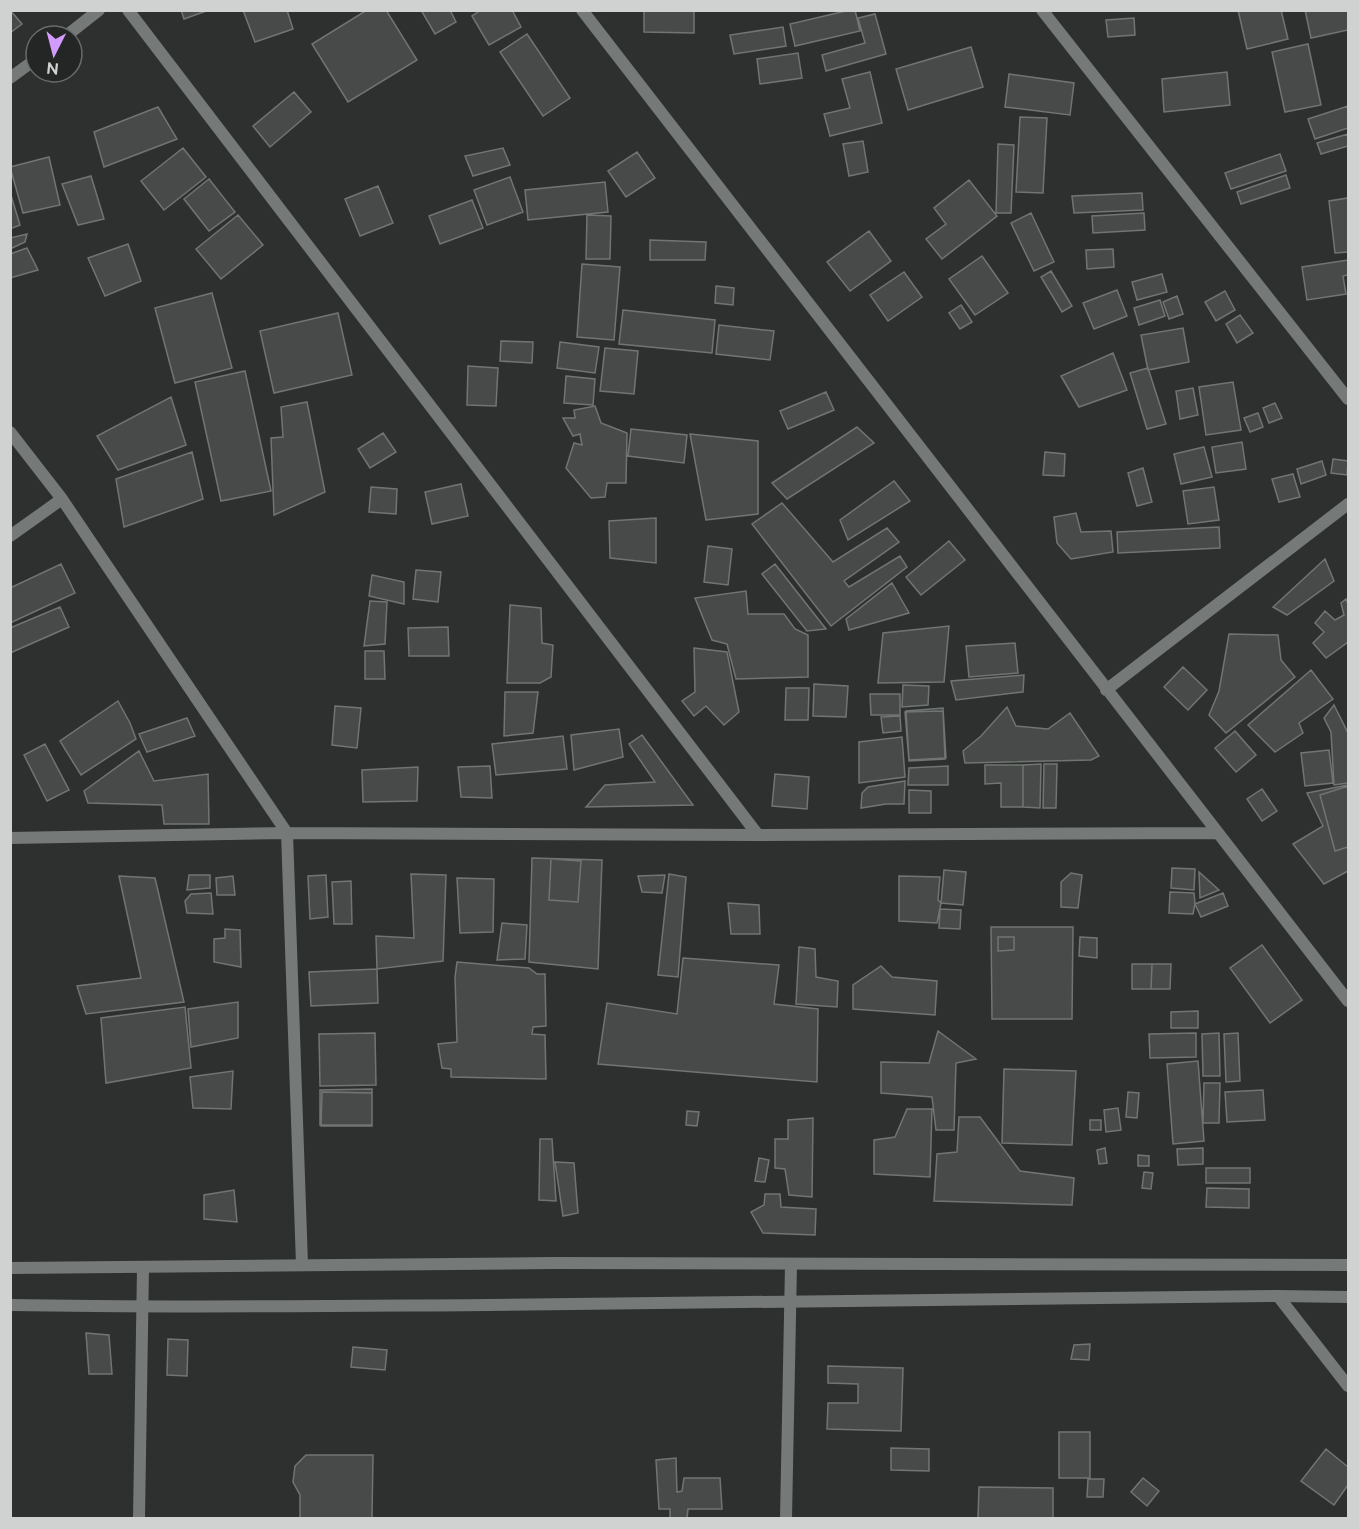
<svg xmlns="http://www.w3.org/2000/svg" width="1359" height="1529" font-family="Raleway,sans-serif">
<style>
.building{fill:#474a48;stroke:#717572;stroke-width:1.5}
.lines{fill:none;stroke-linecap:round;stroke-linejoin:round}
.minor{stroke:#757977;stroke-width:12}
.tertiary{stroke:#757977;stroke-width:12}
</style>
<rect width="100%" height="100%" fill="#2d302e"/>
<path class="building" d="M10,10L22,24L10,33Z
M181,10H209L184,19Z
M243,10H287L293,29L255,42Z
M367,10H386L417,60L348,102L312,44Z
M421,10H450L456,22L435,34Z
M481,10H512L521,27L489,45L472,16Z
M644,10H694V33L644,32Z
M850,10H855L860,31L795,46L790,24Z
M1238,10H1281L1288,39L1247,49Z
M1305,10H1348V30L1311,38Z
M875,14L886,54L826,71L822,55L865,43L858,18Z
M1134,18L1135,35L1108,37L1106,20Z
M783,27L786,46L734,54L730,35Z
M527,34L570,98L543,116L500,52Z
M1308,44L1321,105L1285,112L1272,52Z
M971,47L983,87L908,110L896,69Z
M798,53L802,78L760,84L757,59Z
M870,72L882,123L830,136L824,114L850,108L842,79Z
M1227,72L1230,105L1164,112L1162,79Z
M1009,74L1074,83L1070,115L1005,107Z
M294,92L311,112L270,147L253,126Z
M1348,106V128L1315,139L1308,119Z
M158,107L177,139L104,167L94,132Z
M1020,117L1047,118L1043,193L1016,192Z
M1348,134V146L1321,154L1317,143Z
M863,141L868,172L849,176L843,144Z
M998,144L1014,145L1011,213H996Z
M183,148L206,177L164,210L141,181Z
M503,148L510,165L473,176L465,156Z
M637,152L655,178L626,197L608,171Z
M1280,154L1286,171L1231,189L1225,173Z
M49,157L60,205L23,213L10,167Z
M1286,175L1290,188L1241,204L1237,192Z
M91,176L104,219L78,225L62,184Z
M510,177L523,212L487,225L474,190Z
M209,179L235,212L209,231L184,199Z
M969,180L997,216L942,259L926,239L946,224L934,208Z
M605,182L608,212L528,220L525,190Z
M378,186L393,223L360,236L345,199Z
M10,192L20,225L10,229Z
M1142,193L1143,210L1074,213L1072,196Z
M1348,198V252L1335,253L1329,201Z
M472,200L483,228L440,244L429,216Z
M1031,213L1054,262L1034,271L1011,223Z
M1144,213L1145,230L1093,233L1092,216Z
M238,215L263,245L221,279L196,249Z
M587,215L611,216L610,259H586Z
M869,231L891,261L850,291L827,262Z
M27,234L25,242L10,249V238Z
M650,240L706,242L705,260H650Z
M128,244L141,281L105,296L88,258Z
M27,248L38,270L10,278V254Z
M1113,249L1114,267L1087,269L1086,250Z
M982,256L1008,293L975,315L949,279Z
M1348,260V275L1343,276L1346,294L1307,300L1302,267Z
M582,264L620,267L614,340L577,337Z
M1051,271L1072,306L1062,312L1041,277Z
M904,272L922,297L888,321L870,295Z
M1162,274L1167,292L1137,300L1132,282Z
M716,286L734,288L733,305L715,303Z
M1117,290L1127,316L1094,329L1083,303Z
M1225,291L1235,310L1216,321L1205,302Z
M212,293L232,368L175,383L155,308Z
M1177,296L1183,314L1169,319L1163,302Z
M1160,300L1165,316L1139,325L1134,308Z
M961,305L972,322L960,329L949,313Z
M623,310L715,320L712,353L619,344Z
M338,313L352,375L274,393L260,331Z
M1240,315L1253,333L1237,343L1226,324Z
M719,325L774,331L770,360L716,354Z
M1183,328L1189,362L1148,370L1141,335Z
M501,341L533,342L532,363L500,361Z
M560,342L599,347L595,373L557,368Z
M605,348L638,351L634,394L600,391Z
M1113,353L1127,390L1079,407L1061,376Z
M468,366L498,368L496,406L467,405Z
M1148,368L1166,424L1147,429L1130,373Z
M245,371L271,491L221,501L195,382Z
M566,376L595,379L593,405L564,403Z
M1233,382L1241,430L1206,435L1199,387Z
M1193,388L1198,415L1180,419L1176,391Z
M826,392L834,410L788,429L780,411Z
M171,397L186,445L118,470L97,436Z
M307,402L325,492L274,515L271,438L283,437L281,407Z
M1275,403L1282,418L1269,423L1263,408Z
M595,406L601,423L627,433L626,483H607L605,497L591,498L566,468L574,443L582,445L580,434L573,436L563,418H575L574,410Z
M1258,413L1263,427L1250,432L1244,418Z
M857,427L874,443L787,499L772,483Z
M631,429L687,435L684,463L628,456Z
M383,433L396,452L370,468L358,449Z
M690,434L758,441V514L706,520Z
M1242,442L1246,469L1216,473L1212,447Z
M1204,447L1212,477L1181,484L1174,454Z
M192,452L203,499L124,527L116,479Z
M1045,452L1065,454L1064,476L1043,475Z
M1333,459L1348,461L1347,475L1331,473Z
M1322,461L1326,475L1301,484L1297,469Z
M1143,468L1152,502L1137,506L1128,473Z
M1293,474L1300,497L1279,502L1272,479Z
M894,481L910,501L848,540L840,520Z
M461,484L468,516L432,524L425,492Z
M371,487L397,489L396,514L369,512Z
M1214,487L1219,520L1188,524L1183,491Z
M782,503L833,562L887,528L899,542L844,581L849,587L900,556L907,567L831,626L752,524Z
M1076,513L1081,532L1111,531L1113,552L1071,559L1057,543L1054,517Z
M656,518V563L610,558L609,521Z
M1219,527L1220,548L1118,553L1117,532Z
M949,541L965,560L921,595L906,577Z
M708,546L732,549L728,585L704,582Z
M1325,559L1334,581L1287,615L1273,607Z
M61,564L75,593L10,623V588Z
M775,564L826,629L807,631L762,574Z
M416,570L441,572L438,602L413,599Z
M372,575L404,582V604L369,596Z
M892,583L909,613L849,630L846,619Z
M746,591L748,614H784L795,629L808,635V677L736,679L727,644L712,640L695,598Z
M1346,599L1348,604V642L1326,658L1313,643L1324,632L1315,623L1325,611L1335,620L1344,615L1341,603Z
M370,601L387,602L385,644L364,646Z
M510,605L541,608L542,643L553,645L551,677L540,683H507Z
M60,607L69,627L10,653V628Z
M949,626L944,682L878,683L883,633Z
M448,627L449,656H409L408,628Z
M1229,634L1278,635L1281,660L1295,677L1226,733L1209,715L1219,691Z
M1015,643L1018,673L969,677L966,646Z
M694,648L727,652L739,712L724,725L706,706L694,716L682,701L695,692Z
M365,651H384L385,679H365Z
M1183,667L1207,690L1188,710L1164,687Z
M1311,670L1333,699L1299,723L1303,733L1275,752L1248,725Z
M1024,675L1023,692L956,700L951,681Z
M814,684L848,686L846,717L813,716Z
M903,685L929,686L928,705L902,707Z
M786,688H809L808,720H785Z
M505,692H538L533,733L504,736Z
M870,694H900V715H871Z
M118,701L130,723L136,739L81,775L60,741Z
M1334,705L1348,733V783L1334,785L1331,732L1324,718Z
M335,706L361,708L357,748L332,745Z
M1007,707L1016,726L1048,729L1070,713L1099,756L1091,760L965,763L963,751L981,736Z
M943,708L946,758L909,760L906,711Z
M943,711L945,759L909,761L905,712Z
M900,716L901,731L883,733L881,717Z
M187,718L195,736L147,752L139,734Z
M619,729L623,757L574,770L571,735Z
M1235,731L1256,755L1236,772L1215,748Z
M642,735L693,805L586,807L605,785L655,782L629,744Z
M563,736L567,769L496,775L492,744Z
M902,737L905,777L859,783V742Z
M45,744L69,790L47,801L24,755Z
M1329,750L1333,783L1305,786L1301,753Z
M139,751L154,781L208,774L209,824H164L162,805L88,803L84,791Z
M1041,764L1040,808L1023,807V765Z
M1044,764H1057L1056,808H1043Z
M985,765H1023V807H1001V783L985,784Z
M490,766L492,798L461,797L458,767Z
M948,766V785H908L909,768Z
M418,767L417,801L363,802L362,770Z
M775,774L809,777L807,809L772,806Z
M905,781L904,804H886L861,808L862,793L868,787Z
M1348,785V871L1324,884L1293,844L1323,826L1307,793Z
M1348,786V847L1335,851L1320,795Z
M1262,789L1277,811L1262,821L1247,799Z
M909,790L931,791V813H909Z
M532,858L602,860L598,969L529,962Z
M551,859L581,861L578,902L549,900Z
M1172,868L1195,869L1194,890L1171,888Z
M944,870L966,872L963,905L941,903Z
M1199,872L1219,890L1200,898Z
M1071,873L1082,875L1078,908L1061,907V882Z
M411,874L446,875L443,961L377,969L376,936L414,938Z
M669,874L686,877L678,977L658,975Z
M189,875H210V888L187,890Z
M326,875L328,917L310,919L308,876Z
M665,875L662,893L642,892L638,876Z
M119,876L155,878L184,1002L86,1014L77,986L141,978Z
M233,876L235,895H217L216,878Z
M899,876L940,877L938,900L941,903L937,923L899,921Z
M457,878L494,879L493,932L460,933Z
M351,881L352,924H334L332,882Z
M1170,892L1194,893L1195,904L1193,914L1169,913Z
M211,893L213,914L187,913L185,901L191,894Z
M1223,893L1228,906L1201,917L1195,904Z
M728,903L759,905L760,934H731Z
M940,909L961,910L960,929L939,928Z
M502,923L527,925L525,959L497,960Z
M991,927H1073L1072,1019H992Z
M225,929L240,930L241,967L214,962V939L225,938Z
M998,937H1014V950L998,951Z
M1080,937L1097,938V958L1079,956Z
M1262,945L1302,1000L1270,1023L1230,968Z
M799,947L815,949L816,977L838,981L837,1007L796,1004Z
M683,958L779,965L774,1004L818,1009L817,1082L598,1064L607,1003L677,1014Z
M457,962L529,968L537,974H545L546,1026L533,1027L532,1034L545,1035L546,1079L451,1077V1069L442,1068L438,1044L457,1042L455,977Z
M1132,964H1152L1151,989H1132Z
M1152,964H1171L1170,989H1151Z
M881,966L892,977L937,981L935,1015L853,1009V985Z
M377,969L378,1003L311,1006L309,972Z
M238,1002V1038L191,1047L188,1009Z
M185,1007L191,1068L106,1083L101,1018Z
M1198,1011V1028H1171V1012Z
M938,1031L976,1059L956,1063L954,1130H936L932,1097L881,1093V1062L929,1063Z
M375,1033L376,1085L320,1086L319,1034Z
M1196,1033V1057L1150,1058L1149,1034Z
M1219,1033L1220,1076H1203L1202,1034Z
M1238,1033L1240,1081L1226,1082L1224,1034Z
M1198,1061L1204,1141L1173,1144L1167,1064Z
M1004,1069L1076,1071L1072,1145L1002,1143Z
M233,1071L231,1109L193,1108L190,1077Z
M1204,1083H1220L1219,1123H1203Z
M372,1089V1125H320V1090Z
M1263,1090L1265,1120L1227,1122L1225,1092Z
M322,1092L372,1093V1126H321Z
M1128,1092L1139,1093L1137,1118L1126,1117Z
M1118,1108L1121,1130L1106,1132L1104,1110Z
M907,1109H932L930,1177L874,1174V1140L895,1137Z
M687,1111L699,1112L697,1126L686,1125Z
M959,1117H980L1020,1171L1074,1178L1072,1205L934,1201L937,1154L957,1152Z
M813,1118L812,1197L789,1195L785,1169L775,1168V1139H788V1120Z
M1090,1120H1101V1130H1090Z
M540,1139H552L556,1201L539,1200Z
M1105,1148L1107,1163L1099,1164L1097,1150Z
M1203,1148V1164L1178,1165L1177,1149Z
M1138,1155L1149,1156V1166H1138Z
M759,1158L769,1160L765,1182L755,1181Z
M555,1162L574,1163L578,1213L563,1216Z
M1206,1168H1250V1183H1206Z
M1144,1172L1153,1173L1151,1189L1142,1188Z
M1207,1188L1249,1189V1208L1206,1207Z
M234,1190L237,1222L204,1219V1195Z
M765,1194H780L781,1207L816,1209L815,1235L763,1233L751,1212L764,1205Z
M86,1333L109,1335L112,1374H89Z
M168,1339L188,1340L187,1376L167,1375Z
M1090,1344L1089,1360L1071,1359L1074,1345Z
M353,1347L387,1350L385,1370L351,1367Z
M828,1366L903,1368L901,1431L827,1429L828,1403H858V1384L828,1383Z
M1059,1432H1090V1478H1059Z
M891,1448L929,1449V1471L891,1470Z
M1326,1449L1348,1467V1485L1334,1505L1301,1481Z
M306,1455H373L372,1518H300V1495L293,1482L295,1466Z
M676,1458L677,1492L682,1491L684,1478H720L722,1509H688L687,1518H670V1509H659L656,1460Z
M1143,1478L1159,1491L1147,1506L1131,1492Z
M1088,1479H1104L1103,1497H1087Z
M979,1487L1053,1488V1518H978Z"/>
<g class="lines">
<path class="minor" d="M128,10L758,835
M582,10L1348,1001
M1042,10L1348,399
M66,36L99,10
M10,78L36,59
M10,432L62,499L287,833L302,1264
M10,536L62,499
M1106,690L1348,504
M10,838L287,833L758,835L1216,833
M1278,1296L1348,1386
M139,1518L143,1268
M786,1518L791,1265"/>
<path class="tertiary" d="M10,1268L554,1263L1348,1265
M10,1305C170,1308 329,1306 488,1305C752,1304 1015,1300 1278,1296L1348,1297"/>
</g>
<rect width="1359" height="1529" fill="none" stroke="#d0d2d1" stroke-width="24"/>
<g transform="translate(54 54) rotate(186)"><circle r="28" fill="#232625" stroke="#686b6a" stroke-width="1.5"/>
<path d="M0-4.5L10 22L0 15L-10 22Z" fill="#d39cfc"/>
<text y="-9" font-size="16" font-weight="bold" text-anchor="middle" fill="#d0d2d1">N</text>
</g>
</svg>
